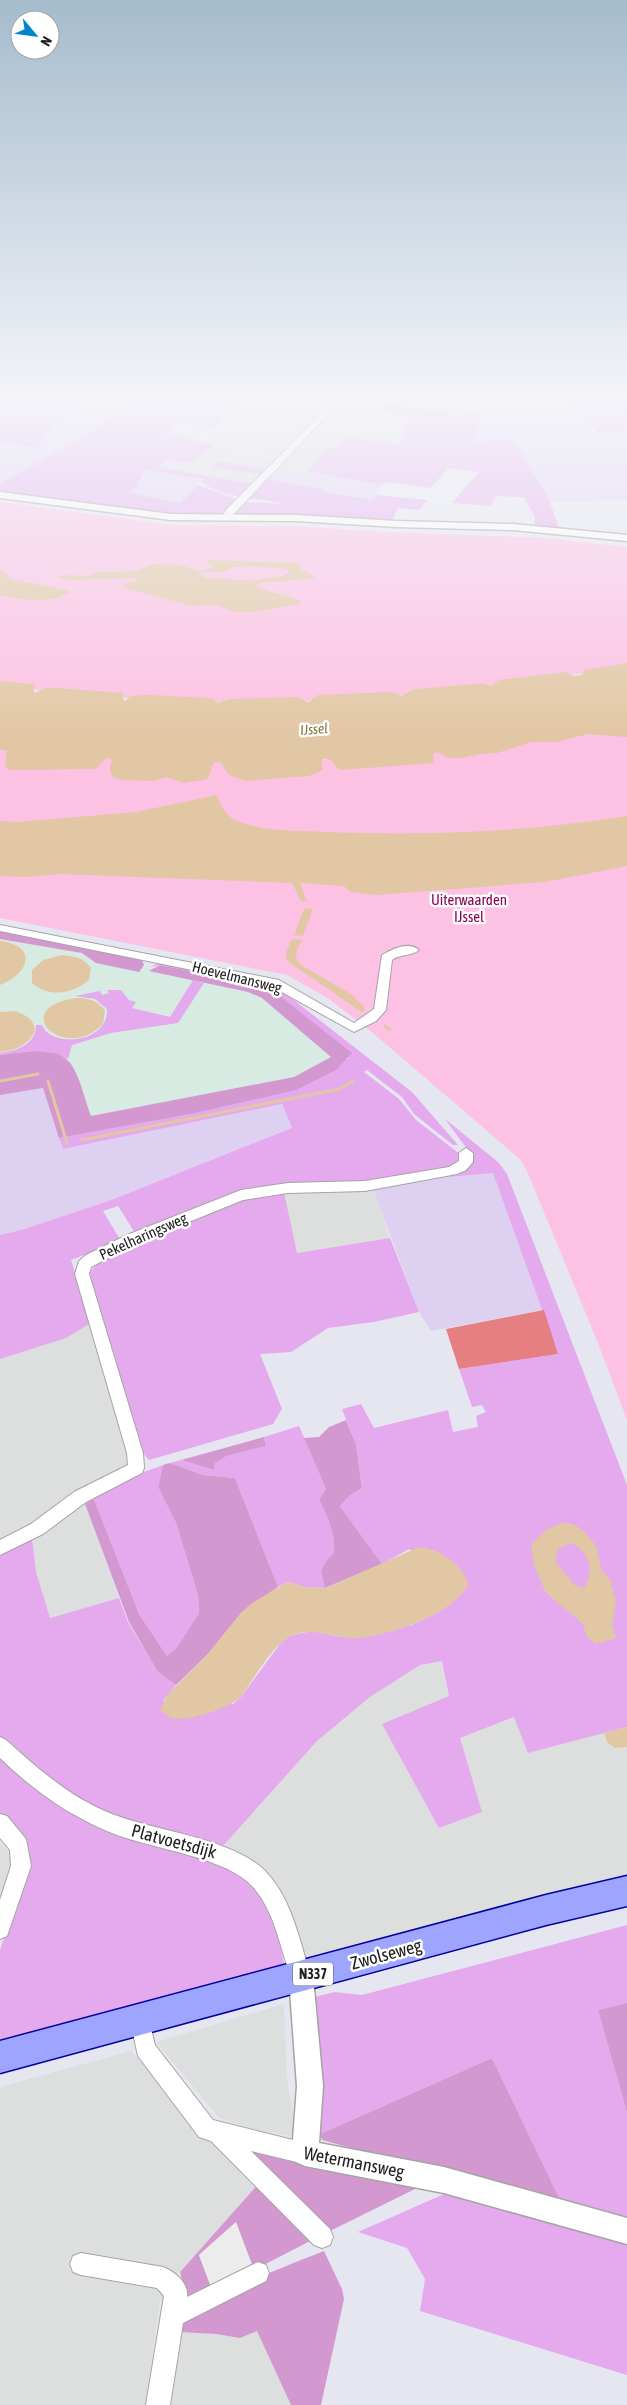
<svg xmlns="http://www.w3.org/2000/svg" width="627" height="2405" font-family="'Asap Condensed',sans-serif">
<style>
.residential{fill:#dddede}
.industrial{fill:#d7ebe2}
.farmland{fill:#ded0f1}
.grass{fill:#e5a9ee}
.forest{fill:#d398d0}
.park{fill:#fdc1e3}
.pitch{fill:#e57f82}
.parking{fill:#ececec}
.water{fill:#e2c7a4;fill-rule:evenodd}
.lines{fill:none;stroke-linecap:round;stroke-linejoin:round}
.stream{stroke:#e2c7a4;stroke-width:3}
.minor-casing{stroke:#a4a4a4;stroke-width:2}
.tertiary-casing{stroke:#a4a4a4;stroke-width:3}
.primary-casing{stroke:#04009c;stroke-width:3}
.minor{fill:#fff;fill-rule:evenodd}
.tertiary{fill:#fff;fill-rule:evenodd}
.primary{fill:#9da5ff;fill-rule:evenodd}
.labels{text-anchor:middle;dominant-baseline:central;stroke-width:5;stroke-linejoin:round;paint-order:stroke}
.far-water-label{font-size:14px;font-style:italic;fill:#7d7233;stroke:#fff}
.shield{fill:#fff;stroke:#636363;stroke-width:1}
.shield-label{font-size:14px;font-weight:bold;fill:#202020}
.park-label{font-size:15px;fill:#88044e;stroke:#fff}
.street-label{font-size:15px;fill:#202020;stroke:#fff}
.near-street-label{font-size:18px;fill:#202020;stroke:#fff}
</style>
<rect width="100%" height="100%" fill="#e6e6f1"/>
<path class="residential" d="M247,399H337L279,459L202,441Z
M343,399H389L380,412L410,416L395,456L330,448L307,471L278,466Z
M407,399H484L481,411L450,409L448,411L402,406Z
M178,422L212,428L198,441L164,433Z
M215,445L278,460L269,470L219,461L213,467L263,475L253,484L158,467L168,459L191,463Z
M373,1189L390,1238L297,1253L284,1192L358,1191Z
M91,1323L134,1457L128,1469L0,1545V1359L65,1338Z
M85,1504L119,1598L50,1618L36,1572L32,1538Z
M442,1661L449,1696L382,1724L481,1812L460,1738L515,1717L528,1753L627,1727V1884L304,1966L260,1873L223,1846L317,1741L370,1697L420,1665Z
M0,1842L11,1855L13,1864L0,1902Z
M284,2004L287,2079L297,2137L257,2130L219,2118L156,2042Z
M131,2051L199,2129L259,2183L181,2270L160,2301L145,2405H0V2087Z
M257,2331L291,2405H167L178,2332L216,2334L240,2338Z"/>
<path class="industrial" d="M0,935L152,968L267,986L348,1048L294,1077L91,1116L77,1075L0,1061Z"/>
<path class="farmland" d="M78,399H147L0,484V444L38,447Z
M484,399H556L595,433L627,430V500L550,502L513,439L476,441Z
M278,466L382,485L372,500L324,492L322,489L264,478Z
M145,470L204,479L180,503L129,494L138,485L136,484Z
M43,1088L63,1149L282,1104L292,1129L114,1199L21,1230L0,1235V1095Z
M493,1173L544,1310L431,1331L419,1312L373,1189L448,1177Z"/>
<path class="grass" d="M0,399H78L38,447L0,444Z
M147,399H244L212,428L178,422L165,433L215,445L191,463L168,459L158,467L253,484L243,495C229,498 212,489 201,482L204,479L145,470L137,484L139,485L129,493L180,503L198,485L236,499V502L219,515L183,516L0,493V484Z
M583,399H622L627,403V430L598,433L563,403Z
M449,409L481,411L476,441L513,439L549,499L559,529L534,526L535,517L524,497L496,496L491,506L452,503L479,472L448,468L431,488L386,482L382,485L307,471L329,447L336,448L346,438L399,444L410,416L444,419Z
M219,461L269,470L263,475L212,467Z
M264,478L323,489L324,492L372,500L377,495L427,500L419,510L398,508L391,522L233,514L241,502L285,504L264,500L244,499Z
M161,962L277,987L412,1092L458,1145H453L414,1114L402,1097L367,1070L364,1072L399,1099L416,1120L461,1155L463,1160L456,1167L403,1177L366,1181L352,1186H276L135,1233L118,1206L103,1211L121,1241L71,1260L91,1323L66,1338L0,1359V1235L21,1230L114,1199L292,1128L282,1104L63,1149L59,1138L186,1115L349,1058L267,986L161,965L150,967Z
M193,980L204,983L178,1023L111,1033L72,1045L68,1059L49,1052L0,1055V1053C17,1051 36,1044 36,1025H42C50,1048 109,1044 107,1009L95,999L75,996L100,991L102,995L109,993L107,990H121L129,1000L136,1002L132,1008L170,1017Z
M445,1119L498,1162L507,1174L627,1485V1727L528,1753L514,1717L460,1738L482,1812L439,1828L382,1724L449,1696L442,1661L420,1665L370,1697L317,1741L223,1846L177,1839L77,1802L0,1737V1553L32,1538L36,1572L50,1618L119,1598L128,1622L157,1671L176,1685L163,1701L233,1704L241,1697L280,1644L289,1636L312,1631L341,1637L412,1625L433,1615L466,1589L409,1549L382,1564L340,1506L349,1496L362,1488L356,1444L342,1409L361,1404L374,1428L448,1410L453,1432L478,1427L476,1416L486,1412L482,1405L472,1407L459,1369L558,1354L493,1173L448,1177L465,1167L470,1153Z
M284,1192L297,1253L390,1238L419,1312L374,1322L328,1328L291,1352L260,1354L282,1409L273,1424L149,1460L142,1452L125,1403L116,1360L92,1287L90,1272L100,1261L237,1199Z
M299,1426L326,1489L319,1500C330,1518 335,1532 334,1554L326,1561L321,1571L325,1588L305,1587L288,1582L278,1587L235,1478L203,1475L170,1463L181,1460L214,1470L215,1463L225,1456L266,1446L264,1437Z
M163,1465L158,1487L176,1523L198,1595L199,1613L177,1647L167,1656L139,1614L94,1499L95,1496L136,1475Z
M0,1751L53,1795L216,1858L254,1881L275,1920L284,1963L280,1970L0,2048V1950L29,1862L0,1818Z
M627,1925V2003L598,2010L627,2113V2224L563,2206L492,2058L320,2134L318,2057L309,1998L335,1992L362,1995Z
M451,2191L627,2245V2375L420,2311L425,2279L407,2248L358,2232Z"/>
<path class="forest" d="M389,399H407L403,407L448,411L444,419L379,412Z
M0,930L141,958L144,965L139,972L96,963L82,953L0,939Z
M160,965L267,986L352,1053L336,1070L296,1090L186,1115L59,1138L43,1088L0,1095V1055C23,1053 62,1043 74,1069C82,1084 85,1101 91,1116L294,1077L331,1057L262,998L248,992L149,971Z
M346,1420L356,1444L362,1488L349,1496L340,1506L382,1564L325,1588L321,1571L326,1561L334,1553C335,1532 329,1518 319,1500L326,1489L304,1438L319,1437L329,1427Z
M264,1437L266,1446L226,1456L215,1463L214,1470L181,1460Z
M170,1463L203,1475L235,1478L278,1587L242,1612L207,1655L176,1685L157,1671L129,1622L85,1504L94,1499L139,1614L167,1656L177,1647L199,1613L198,1595L176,1523L158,1487L163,1465Z
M627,2003V2113L598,2010Z
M492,2058L563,2206L322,2140L320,2134Z
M247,2146L423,2185L324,2234L257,2168Z
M259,2183L314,2239L254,2270L235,2223L199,2255L211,2287L183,2301V2283L180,2272Z
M324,2251L342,2289L344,2299L321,2405H291L257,2331L240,2338L216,2334L178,2332C195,2299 289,2265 324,2251Z"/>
<path class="park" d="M0,502L172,525L290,526L390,532L546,538L627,547V667C522,683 416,697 310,701C207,705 103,698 0,686Z
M627,729V1420L598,1343L527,1171L521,1160L373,1033L329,999L287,975L0,918V748C73,755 146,762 219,762C356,763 492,748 627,729Z"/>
<path class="pitch" d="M544,1310L558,1354L459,1369L446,1329Z"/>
<path class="parking" d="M236,2222L253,2267L211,2287L199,2255Z"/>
<path class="water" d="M207,560L296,563L301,565L299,568L317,578L260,583L256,586L258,588L299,600L301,604L252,612H234L216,605L193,606L124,588L125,584L138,580L135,578L71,580L58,577L62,575L87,576L100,572L135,571L154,564L181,565L199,571L212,568V565L207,563ZM251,566L288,569L289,572C280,581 266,575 256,581L205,578L199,572H224L234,567Z
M0,570L7,574L10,579L71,591C52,605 22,600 0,595Z
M627,663V737L588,734L556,742H531L497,753L481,754L462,758H449L437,752L433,754V763L341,770L336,767L331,760L324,759L321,761L323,770L309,776L246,781L229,775L220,762H214L208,779L184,783L166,777L153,781L121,780L112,776L110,768L112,760L109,758L104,760L96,769L10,770L5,766L7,750H0V681L32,684L36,686L33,690L35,693L45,688H58L123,693V699L125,701L131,696L146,695L212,698L218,703L229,699L299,697L304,701L309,702L318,695L391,692L402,696L412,690L418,689L484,683L491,686L499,680L566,672L573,676L582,675L584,670Z
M217,795C220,805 227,817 237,821C265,832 295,830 324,832C424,836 528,832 627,816V866L545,882L376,895L351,892L344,886L300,883L307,902L301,901L292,883L58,874L30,877L0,876V821L17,822L136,812Z
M308,908L313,909L303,936L294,935L304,909Z
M292,939L302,940C297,950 292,956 301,965L351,994L366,1009L363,1012L360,1011L287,961L286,952Z
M0,941C38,945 30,974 0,985Z
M62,955C74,956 83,957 91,968L89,980C73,994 48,998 32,983V970L43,960Z
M76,998C88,998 98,1000 105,1011L103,1024C64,1064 7,1008 76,998Z
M15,1011C26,1015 34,1019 35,1031C28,1045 15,1051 0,1052V1012Z
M561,1523L573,1524L584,1531L596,1546L602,1571L610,1579L616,1601L612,1624L616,1638L596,1644L587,1637L583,1624L546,1593L534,1565L531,1544L546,1530ZM571,1543C590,1552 595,1571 584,1588L574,1585L555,1561L558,1549Z
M419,1547C439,1549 463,1564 468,1584C455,1614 390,1635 359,1638C336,1640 314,1625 291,1636C273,1644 253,1680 241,1697C229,1708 189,1722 173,1718C168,1717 164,1713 160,1710L168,1694L207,1655L242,1612L252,1603L288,1582L305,1587L326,1588Z
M627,1727V1747L615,1748L607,1742L604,1733Z"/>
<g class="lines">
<path class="stream" d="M385,1026L390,1030
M0,1081L38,1074
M48,1081L67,1143
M82,1140L339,1089L353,1081"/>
<defs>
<path id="minor" d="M336,399H343L228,520H222L221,518L227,509Z
M0,925L279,980L354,1023L374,1009L382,955C392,949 409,941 419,950C412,956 400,954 392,960L386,1010L376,1021L354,1032L271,986L0,931Z
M466,1148L473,1153V1162L466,1170L457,1174L365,1191L288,1193L243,1200L137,1243L91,1267L89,1274L143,1453L144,1468L142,1473L86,1502L43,1534L0,1555V1540L31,1524L74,1492L128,1465L127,1453L75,1274L79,1261L86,1255L127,1235L241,1190L288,1183L365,1181L449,1167L459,1161V1153Z
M0,1737L6,1740C38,1769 71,1798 112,1814C155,1831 237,1839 267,1873C292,1900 300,1942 311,1977L308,1984L301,1987L294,1984C280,1952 277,1914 253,1887C228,1858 155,1849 117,1835C72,1818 34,1791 0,1758Z
M0,1814L7,1816L26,1839L31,1866L7,1936L0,1939V1900L11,1866L10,1850L0,1838Z
M140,2010L147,2013L155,2045L213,2120L313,2145L316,2153L313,2161L305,2164L251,2151L330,2229L333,2237L330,2245L322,2248L314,2245L211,2141L199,2137L138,2056L130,2020L133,2013Z
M81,2253L163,2267C174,2271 189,2283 187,2297L258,2262L266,2265L269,2273L266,2281L183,2323L170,2405H146L164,2296L157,2288L81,2275L73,2272L70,2264L73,2256Z"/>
<path id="tertiary" d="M0,492L171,514L297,515L396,521L513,524L627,535V541L513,530L396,527L297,521L171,520L0,498Z
M301,1965L309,1969L313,1977L323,2086L319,2143L444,2167L627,2218V2244L444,2193L305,2166L296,2162L292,2153L297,2086L289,1977L293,1969Z"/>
<path id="primary" d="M627,1876V1906L546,1925L0,2073V2041L546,1895Z"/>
</defs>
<use href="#minor" class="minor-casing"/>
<use href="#tertiary" class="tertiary-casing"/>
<use href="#primary" class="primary-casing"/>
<use href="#minor" class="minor"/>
<use href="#tertiary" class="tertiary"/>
<use href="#primary" class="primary"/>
</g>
<linearGradient id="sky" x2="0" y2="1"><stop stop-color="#a5bccd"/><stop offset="0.54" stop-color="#f4f4f9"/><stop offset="1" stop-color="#f4f4f9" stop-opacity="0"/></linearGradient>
<rect width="627" height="736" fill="url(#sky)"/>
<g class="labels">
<g class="far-water-label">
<text transform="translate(314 729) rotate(-4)">IJssel</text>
</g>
<rect class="shield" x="293" y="1962.5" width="40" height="23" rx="4"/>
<g class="shield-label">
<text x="313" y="1974">N337</text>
</g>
<g class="park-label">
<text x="469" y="899">Uiterwaarden<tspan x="469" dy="17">IJssel</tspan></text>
</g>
<g class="street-label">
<text transform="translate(237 977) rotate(14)">Hoevelmansweg</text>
<text transform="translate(143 1236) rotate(-24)">Pekelharingsweg</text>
</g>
<g class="near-street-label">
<text transform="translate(174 1841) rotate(15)">Platvoetsdijk</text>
<text transform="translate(386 1954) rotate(-15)">Zwolseweg</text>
<text transform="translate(354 2162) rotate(11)">Wetermansweg</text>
</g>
</g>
<g transform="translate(35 35) rotate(119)"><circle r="24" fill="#ffffff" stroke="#a6a6a6"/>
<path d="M0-4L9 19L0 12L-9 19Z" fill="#0086d0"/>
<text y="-8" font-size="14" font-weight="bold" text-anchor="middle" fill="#202020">N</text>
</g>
</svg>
